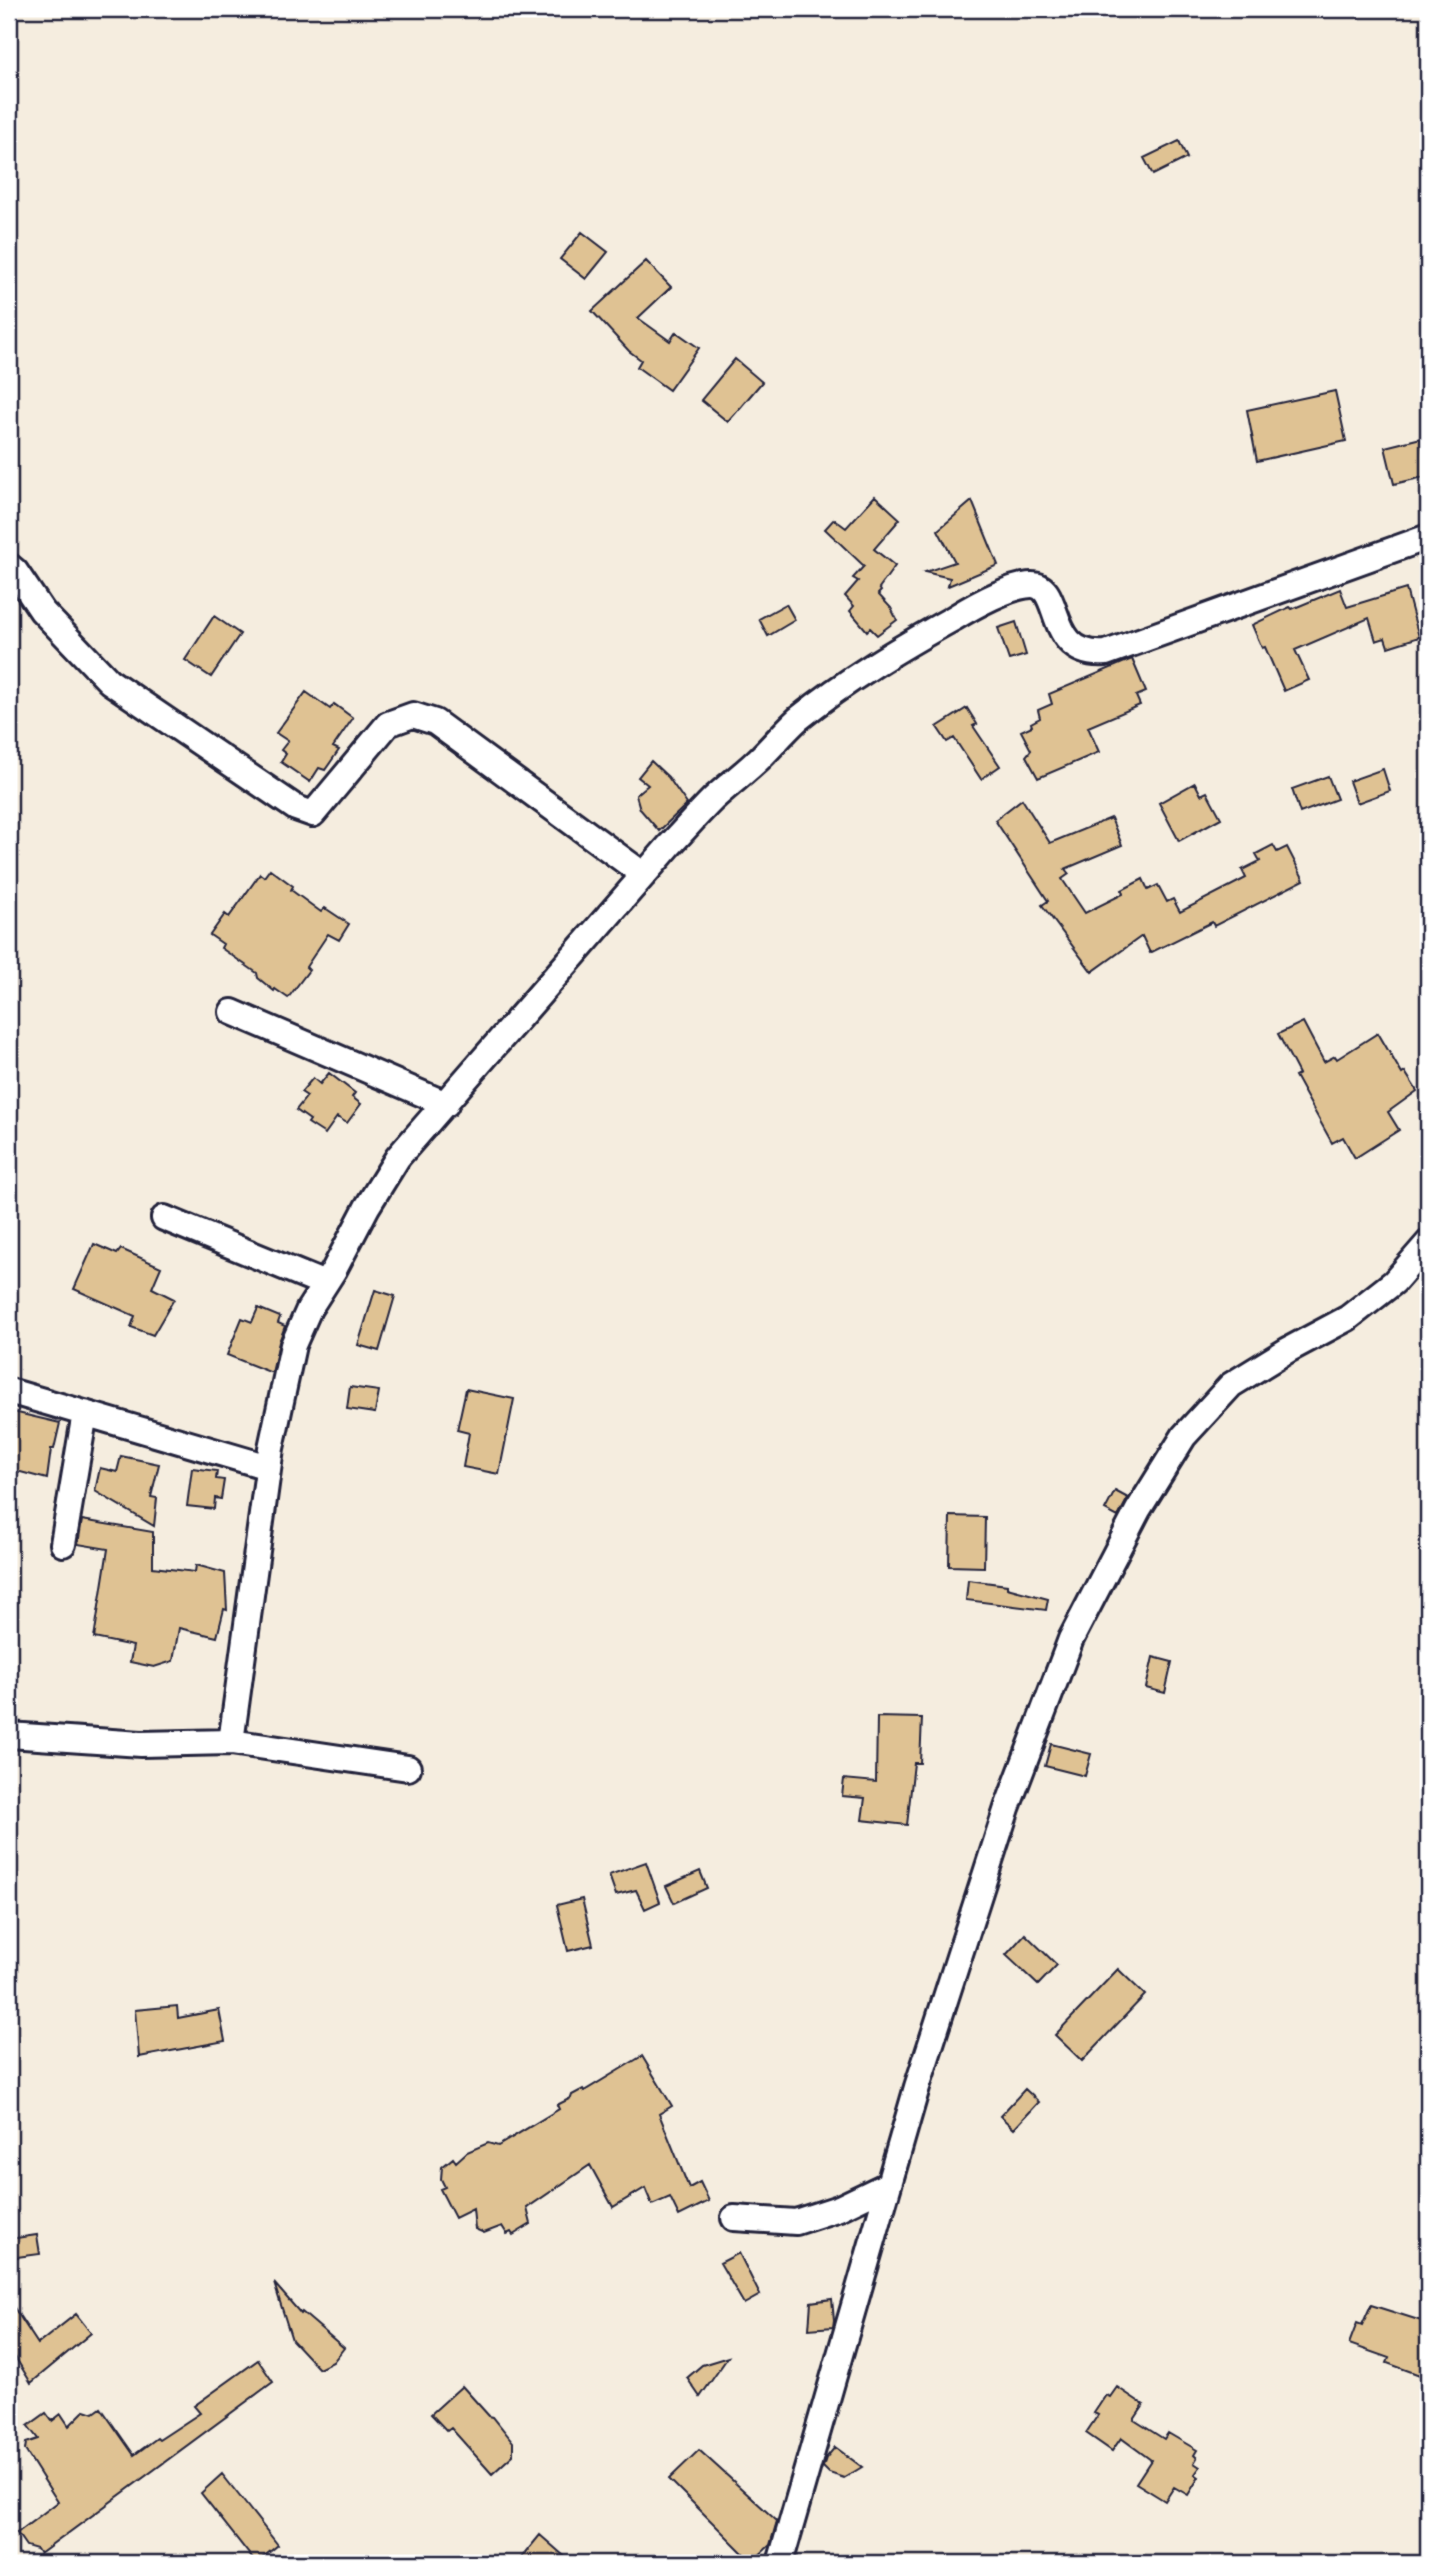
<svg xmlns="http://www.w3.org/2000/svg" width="1437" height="2572" font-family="'Balsamiq Sans',sans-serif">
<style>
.building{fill:#dfc293;stroke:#22223b;stroke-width:2}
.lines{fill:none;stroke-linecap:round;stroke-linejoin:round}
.street-casing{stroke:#22223b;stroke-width:30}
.street{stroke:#fff;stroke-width:24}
</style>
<rect width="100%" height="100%" fill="#f5eddf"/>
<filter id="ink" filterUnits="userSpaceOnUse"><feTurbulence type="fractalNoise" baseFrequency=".0143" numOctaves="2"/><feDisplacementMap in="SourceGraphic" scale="14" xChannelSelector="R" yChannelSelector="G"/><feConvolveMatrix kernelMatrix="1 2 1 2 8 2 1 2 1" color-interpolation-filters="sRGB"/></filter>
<g filter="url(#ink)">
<path class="building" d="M1179,141L1187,158L1153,175L1144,158Z
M582,232L608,252L586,279L560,259Z
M646,261L671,287L638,318L670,341L676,332L699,348L669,390L637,367L641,360L629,351L592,311Z
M735,359L762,382L728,422L701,400Z
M1335,391L1346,441L1257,461L1247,410Z
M1421,438L1428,476L1394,484L1385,447Z
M875,496L900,519L874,549L895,566L879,588L881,591L878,594L891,608L897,620L877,635L870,628L867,631L850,611L854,606L845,596L858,581L853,578L864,566L825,529L834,519L846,528Z
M972,501L998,565L948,586L950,578L925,572L955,562L938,530Z
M1340,589L1347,607L1406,589L1419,637L1388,647L1385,638L1376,641L1369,618L1295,650L1309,680L1284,691L1265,647L1262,648L1252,625L1290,607L1292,609Z
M786,604L795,620L768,636L759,619Z
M214,616L240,634L211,677L185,660Z
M1016,622L1026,655L1009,660L998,628Z
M1132,659L1146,692L1136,696L1140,705L1088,727L1099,752L1038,778L1026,756L1031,750L1021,731L1032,726L1031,723L1040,718L1038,710L1052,704L1049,694Z
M306,692L330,709L334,704L353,718L333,747L339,750L325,770L319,768L310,782L281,762L286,754L281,750L288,741L276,733Z
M967,708L977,724L973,726L1000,766L981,779L954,738L947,742L937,727Z
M651,761L668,777L687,804L659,831L640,809L636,795L648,785L638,777Z
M1383,769L1390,791L1357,803L1349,781Z
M1328,776L1337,799L1300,813L1292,789Z
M1195,783L1201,795L1207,792L1221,818L1179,841L1159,803Z
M1022,799L1050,843L1111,818L1122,845L1065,869L1069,874L1062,879L1085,913L1123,894L1122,890L1143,879L1148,890L1158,885L1167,902L1173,899L1180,912L1246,878L1242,870L1260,861L1256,854L1273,845L1277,852L1287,847L1304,880L1214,926L1212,922L1150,953L1142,936L1092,972L1042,905L1048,901L995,820Z
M270,869L293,886L291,890L321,912L325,908L349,924L339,940L328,934L306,967L309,970L288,998L275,989L274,991L258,978L257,973L221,948L223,944L210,935L225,914L229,917L260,874L264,877Z
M1303,1022L1324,1062L1335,1056L1337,1059L1378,1033L1402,1074L1405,1072L1417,1091L1388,1112L1399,1130L1355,1158L1343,1137L1332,1143L1295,1076L1299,1074L1278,1034Z
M329,1073L355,1093L352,1097L361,1104L347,1123L337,1117L325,1134L308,1123L310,1120L296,1110L307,1096L301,1092L313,1078L320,1084Z
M94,1244L117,1254L121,1249L161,1267L152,1288L174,1299L153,1335L131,1327L135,1316L74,1289Z
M375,1290L395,1296L379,1351L358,1345Z
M258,1308L280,1317L278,1323L285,1326L279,1342L272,1373L227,1355L242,1318L252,1322Z
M350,1387L379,1391L375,1413L347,1409Z
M466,1389L514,1399L499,1474L463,1467L469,1433L457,1430Z
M9,1411L60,1423L54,1449H51L47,1479L9,1469Z
M121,1456L159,1464L151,1497L157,1498L154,1526L95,1491L100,1468L117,1472Z
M192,1468L217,1471L216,1479L224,1480L221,1499L215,1498L214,1509L187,1506Z
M1115,1491L1128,1498L1118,1517L1105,1510Z
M950,1516L985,1517L984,1567L949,1566Z
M82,1520L153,1532V1567L195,1572L196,1565L225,1573L227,1610L224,1609L217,1637L179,1628L173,1661L154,1667L130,1662L133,1646L94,1638L108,1549L78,1544Z
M968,1580L1007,1585V1588L1048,1599L1046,1610L966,1600Z
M1153,1657L1172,1662L1165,1693L1146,1688Z
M877,1717L922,1718L920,1763H914L907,1825L862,1820L865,1798L842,1796L844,1779L876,1782Z
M1051,1744L1091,1754L1085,1776L1045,1766Z
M646,1862L660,1902L645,1909L636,1890L616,1895L609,1875Z
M700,1871L707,1888L674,1903L666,1886Z
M582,1899L593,1945L568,1951L557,1905Z
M1025,1934L1057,1965L1038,1985L1006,1955Z
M1118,1969L1145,1995L1082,2061L1055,2035Z
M177,2006L178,2018L219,2010L225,2041L139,2057L135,2010Z
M642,2056L672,2106L659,2114L689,2188L700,2182L709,2201L679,2216L670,2197L652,2205L645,2188L613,2207L590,2165L527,2208L531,2224L513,2235L511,2232L507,2234L502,2226L484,2233L475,2229L473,2209L455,2218L440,2189L445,2187L441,2179L442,2167L453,2158L456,2162L467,2152L488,2143L498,2146L559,2109L557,2105L571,2098L572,2095L583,2089L584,2091Z
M1025,2089L1039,2102L1014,2129L1000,2116Z
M37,2235L40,2254L9,2258V2239Z
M739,2253L760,2295L744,2304L720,2263Z
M274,2283L301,2314L302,2312L344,2348L333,2362L319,2369L292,2340Z
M832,2299L834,2320L833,2327L809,2329L811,2302Z
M9,2300L38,2344L76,2314L91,2333L31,2383L9,2347Z
M1371,2305L1428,2323V2378L1387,2363L1389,2358L1349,2344L1357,2323L1362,2325Z
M728,2357L700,2397L687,2378L702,2365Z
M258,2360L273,2382L40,2554L37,2549L26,2546L17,2533L58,2502L25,2450L26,2443L38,2439L28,2426L46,2413L52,2421L61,2414L69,2426L85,2410L94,2413L101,2408L134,2455L157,2438L159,2440L200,2413L194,2406Z
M462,2386L489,2416L493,2417L513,2442V2455L492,2474L451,2428L447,2431L431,2414Z
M1117,2387L1144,2405L1134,2420L1164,2439L1168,2433L1197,2450L1194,2455L1197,2458L1194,2463L1200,2467L1195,2474L1199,2477L1188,2495L1174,2487L1165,2501L1136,2483L1151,2460L1121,2438L1112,2451L1086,2433L1098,2415L1094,2413L1106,2395L1110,2397Z
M835,2447L862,2467L844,2478L829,2473L823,2467L826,2458Z
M699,2450L777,2521L770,2545L752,2562L669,2479Z
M222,2474L278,2545L256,2563L201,2493Z
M540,2535L572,2563H517Z"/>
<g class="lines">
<defs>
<path id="street" d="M9,566L15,571L42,611L109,681L296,808L313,814L388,724L413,715L435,722L644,875
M232,1012L446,1104
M164,1218L325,1284
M9,1391L268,1467
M63,1544L85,1413
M9,1735L141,1744L231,1742L408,1768
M231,1742L271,1448L293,1345L309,1309L334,1270L367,1207L398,1157L669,846C684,830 698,814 713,799C728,785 746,772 761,757C773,745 785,731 798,719C846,680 900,648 954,618C972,607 1011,585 1032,585C1064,585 1044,658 1106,653L1428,537
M734,2218L796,2222L839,2208L889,2184
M780,2563L917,2087L1007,1808L1071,1639L1138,1510L1184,1436L1231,1385L1288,1350L1348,1318L1394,1282L1428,1243"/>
</defs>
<use href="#street" class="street-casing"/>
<use href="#street" class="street"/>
</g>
</g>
<rect width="1437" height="2572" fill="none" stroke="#fff" stroke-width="35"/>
<rect x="18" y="18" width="1402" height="2537" fill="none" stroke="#22223b" stroke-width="2.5" filter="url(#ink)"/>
</svg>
